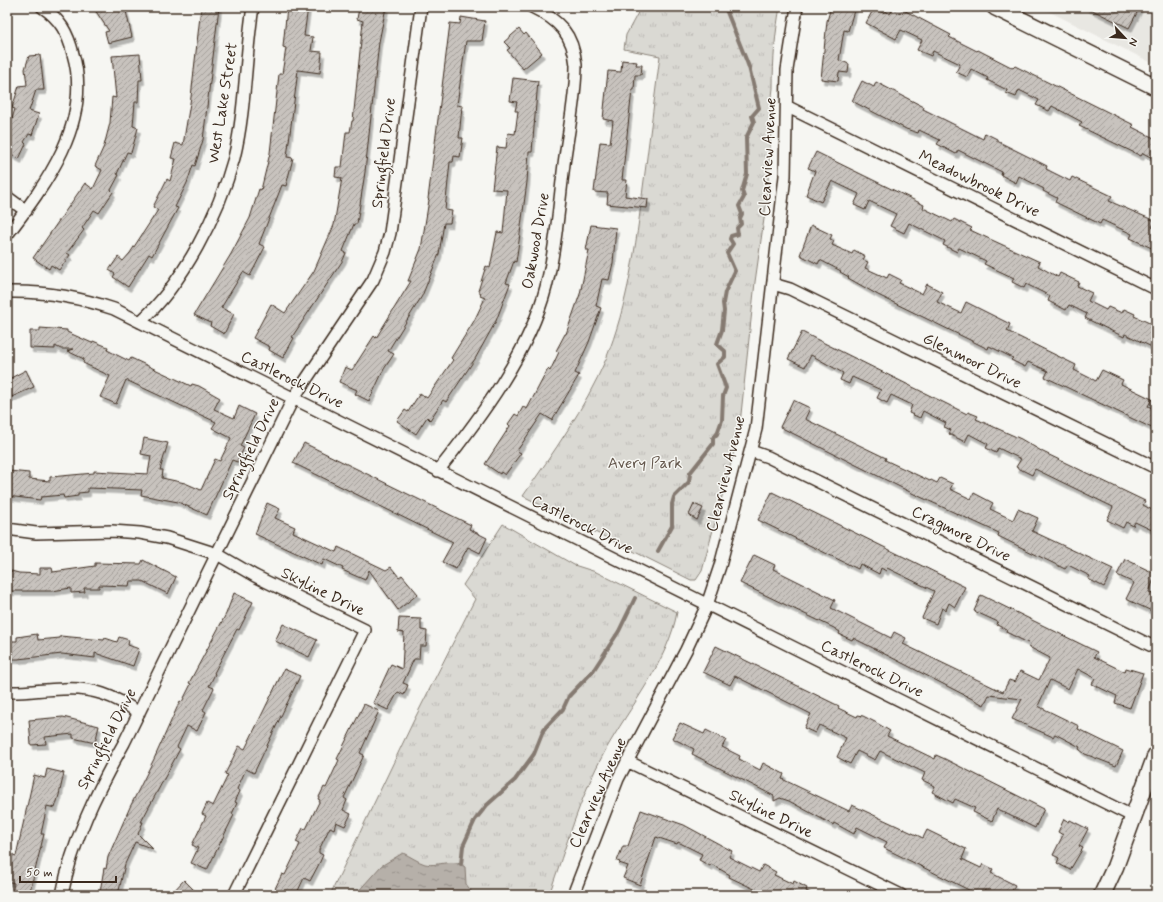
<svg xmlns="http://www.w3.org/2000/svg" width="1163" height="902" font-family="Mynerve,sans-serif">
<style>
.built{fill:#e8e7e2}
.park{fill:url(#park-tufts);stroke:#8a8278}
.water{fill:url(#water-ripples);stroke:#857a71}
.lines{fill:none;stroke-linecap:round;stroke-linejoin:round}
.stream{stroke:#857a71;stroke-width:4}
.building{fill:url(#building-hatch);stroke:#3b2a1e;filter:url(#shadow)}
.minor-casing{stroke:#3b2a1e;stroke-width:14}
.secondary-casing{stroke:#3b2a1e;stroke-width:19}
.minor{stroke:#f6f6f2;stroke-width:11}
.secondary{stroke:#f6f6f2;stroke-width:16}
.labels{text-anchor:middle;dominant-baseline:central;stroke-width:3;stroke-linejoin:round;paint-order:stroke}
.street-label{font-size:16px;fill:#3b2a1e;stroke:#f6f6f2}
.park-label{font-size:16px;fill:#63564b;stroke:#f6f6f2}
</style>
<defs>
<pattern id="park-tufts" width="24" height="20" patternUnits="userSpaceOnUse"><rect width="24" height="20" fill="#dad9d3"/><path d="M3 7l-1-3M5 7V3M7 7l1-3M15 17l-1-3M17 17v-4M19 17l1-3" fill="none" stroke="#bcbab5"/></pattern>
<pattern id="water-ripples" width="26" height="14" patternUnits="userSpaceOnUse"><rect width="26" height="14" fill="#b6b0a9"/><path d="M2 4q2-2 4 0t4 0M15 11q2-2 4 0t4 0" fill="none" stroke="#958f89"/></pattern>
<pattern id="building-hatch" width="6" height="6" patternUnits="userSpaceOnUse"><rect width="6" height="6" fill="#c8c3be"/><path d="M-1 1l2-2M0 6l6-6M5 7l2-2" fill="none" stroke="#a49f9a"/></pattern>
<filter id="shadow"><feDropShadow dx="2.5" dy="4.5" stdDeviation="0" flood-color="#0004"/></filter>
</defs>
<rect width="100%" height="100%" fill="#f6f6f2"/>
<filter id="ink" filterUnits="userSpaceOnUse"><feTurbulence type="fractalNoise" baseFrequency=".025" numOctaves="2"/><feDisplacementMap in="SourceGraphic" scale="8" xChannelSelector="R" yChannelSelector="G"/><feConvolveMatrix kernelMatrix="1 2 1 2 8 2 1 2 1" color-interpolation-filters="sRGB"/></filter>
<g filter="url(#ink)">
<path class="built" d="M1048,7H1156V65L1046,10Z"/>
<path class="park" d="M641,7H780C775,34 773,60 773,88C772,97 771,104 772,113L767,198L755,282L739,433L702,571L696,580H691L523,496C553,453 585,408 606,359C628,304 636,246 643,188C649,144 654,100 660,56L624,49L626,35Z
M503,524L574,565L596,572L677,612C669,660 629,708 605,751C580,796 566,847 549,895H330L413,722L475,599L463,585Z"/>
<path class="water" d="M403,853C410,856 418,862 425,864C440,867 452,857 465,867L466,884L474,895H355L381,866Z"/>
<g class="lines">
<path class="stream" d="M658,551L672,526V504L674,497L689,482L690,473L713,444V438L717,434L722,420L723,396L726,388L717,364L725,357V351L717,344L722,330L724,311L723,303L725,292L735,271L727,253L733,244L730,239L731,236L738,234L737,228L741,224L740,218L742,214L739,206L744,197L742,191L747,174L746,138L754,122L752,116L759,108L749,67L725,7
M461,864L463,846L475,820L487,805L515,780L534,754L544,729L563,709L569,696L593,671L619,631L635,598"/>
</g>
<path class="building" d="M93,7H125L132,37L108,43L105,32L109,31Z
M201,7H219L203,140L195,166L193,165L187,183L175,207L178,208L152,256L149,254L128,287L113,277L115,274L109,270L118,257L123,261L130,253L158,210L153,207L167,179L170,181L176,159L171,158L175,143L183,145L191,97Z
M287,7H308L304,36L313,37L311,51L322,52L320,73L298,70L287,157L293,158L286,186L282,185L259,244L265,247L250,276L243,272L221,308L234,314L224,334L210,326L211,323L194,315L231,254L250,218L259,189L261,190L270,153L279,74H282L286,48L283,47Z
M366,7H386L379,42L365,172L357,224H354L343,251L346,253L343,260L292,337L294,338L283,358L269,350L270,347L253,338L271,304L285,313L314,271L334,225L342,178L335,177L336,167H342L346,132H350L352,121H353L363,21L357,19L359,8L365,9Z
M831,7H855L848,31L844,30L839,60L849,64L848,73L839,72L838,81L821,79L827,21Z
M894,7H898L951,35L949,37L977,51L978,50L1013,68L1015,66L1134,125L1132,127L1156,139V160L1143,153L1141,156L1079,126L1082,122L1052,106L1049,111L1036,105L1039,100L1019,90L1016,97L1006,93L1007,90L987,80L988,78L971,69L967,77L956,72L960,64L933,51L931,56L917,50L922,40L901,30L896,39L866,23L874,8L883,13L884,10L890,14Z
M1086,7H1140L1129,28Z
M461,17L485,21L482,41H466L457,105L462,106L459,138H463L460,157L454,156L453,162H450L445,210L452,211L450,223H444L439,254L422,296L388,351L394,354L384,369L369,401L355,394L357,390L339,382L345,367L352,370L374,336L376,338L411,281H408L421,249L429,200L428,199L450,23L460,24Z
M519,29L524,35L526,33L542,53L523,69L507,50L510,48L504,42Z
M140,54L142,80H139L138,102H135L133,126L138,128L131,153L127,152L117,174L119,175L111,190L113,192L99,213L94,210L82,228L84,230L67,253L70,255L59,270L51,265L49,269L33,258L85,183L93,189L102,170L95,166L104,146L110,123L112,97L116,98L112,56Z
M40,55L44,90H36L29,111L39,114L32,135L29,134L24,142L26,144L19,159L7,152V135L15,109L12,108L19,86L27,85L25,69L29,56Z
M622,60L637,62L636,65H642L641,75H635L634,90H632L622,180H627L625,196L648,199L647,208L607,204L608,193L594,192L600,142L610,143L613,121L603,119L608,71L621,72Z
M513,78L538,81L533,139L532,152H529L527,182L519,241L516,262L514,261L506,283L510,284L496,321L475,359L446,402L443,400L430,420L427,417L416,434L397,421L405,410L408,412L420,393L427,398L453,360L451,358L474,321L485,298L480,296L481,293L478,291L486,266L490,268L497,232L503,233L507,190L492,189L497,147L506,148L508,133L515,134L518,111H515L517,102L510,101Z
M862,81L874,87L876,82L924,107L923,109L983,139L985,133L997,139V141L1047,166L1046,169L1070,181L1072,177L1112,196L1109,201L1155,221L1152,227L1156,229V250L1130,238L1132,234L1102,220L1100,224L1055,202L1057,198L1043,191L1044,189L1019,176L1016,183L1001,175L1002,172L958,150L956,154L937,144L940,140L919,130L918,133L906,129L852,101Z
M816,152L924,205L923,208L952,222L954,219L972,228L970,230L1040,262L1038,266L1058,277L1060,273L1079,282L1077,286L1092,293L1088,301L1106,310L1108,307L1122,313L1124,309L1135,314L1134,316L1156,326V349L1125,334L1124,337L1085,318L1087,314L1069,305L1066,310L1048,301L1050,296L1026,284L1024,288L1012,282L1014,278L984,264L986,261L959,248L957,252L943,245L945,241L909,223L904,233L890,226L896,214L869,201L865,210L854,205L859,194L832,181L821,202L806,195L815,171L808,168Z
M591,225L616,228L613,263L609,280L602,279L596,306L601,308L589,342L575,373L579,375L552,420L542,414L517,451L521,453L505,475L501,472L500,474L485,464L510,426L508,424L515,414L518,416L523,407L527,409L548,369L550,371L559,352L556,351L565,334H566L580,294L589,250H586Z
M811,225L832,235L830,239L834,241L832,245L852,254L854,250L865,256L863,260L868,262L865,268L887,278L889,274L901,280L899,283L922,294L927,284L942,292L937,302L961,313L966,302L1010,324L1007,331L1076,365L1074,370L1096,381L1102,370L1123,380L1121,384L1152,399L1148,406L1156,410V430L1045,377L1048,371L1028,362L1025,367L1011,360L1013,358L989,346L988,349L970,340L878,295L848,278L849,277L840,272L841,271L820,260L818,264L800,255Z
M40,328L67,330V332L92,343L93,341L108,347L107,350L129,361L131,358L191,386L192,384L199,386L220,398L214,409L234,418L239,406L255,414L240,446L244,448L237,462L232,460L207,515L178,502L141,495L142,490L88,488V492L78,493V496L64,498L63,495L41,497L40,500L7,496V477H9V471L29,473V479L50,481V477L94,473V471L148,474L151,456L141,454L144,438L168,443L160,470H163L162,478L185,483L201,490L215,459L220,461L231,438L212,428L216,422L126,380L116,404L100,397L110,376L83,363L84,359L67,351L73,349H61L55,346V349L30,348V331H40Z
M802,332L967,414L968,412L978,416L976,419L1021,439L1043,452L1145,501L1143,505L1156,512V532L1135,522L1133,526L1126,522L1123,528L1107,520L1113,507L1035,469L1032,475L1016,467L1021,459L998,448L996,453L986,448L988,444L969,434L965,442L949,434L951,430L944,427L946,423L923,411L920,418L909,413L912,405L891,395L887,403L877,398L881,390L852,377L849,384L840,380L843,373L811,355L805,367L788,359Z
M26,370L34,387L7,399V380Z
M793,400L810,408L805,419L886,458L885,460L930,481L931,480L937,483L940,478L953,484L950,489L971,499L974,493L993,503L990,509L1013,520L1018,509L1038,518L1032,531L1113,569L1104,587L1088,579L1090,576L1068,565L1065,569L998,536L999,533L914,494L780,427Z
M304,443L471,525L469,529L487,538L480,553L468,547L456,569L442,562L453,542L293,463Z
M772,492L965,587L955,607L949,603L946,610L942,608L936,624L922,618L934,591L887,568L886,571L881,568L879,574L860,564L858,569L758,520Z
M267,503L280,509L275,518L295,527L293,532L336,552L338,547L386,570L391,567L399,577L402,575L418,594L398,610L369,570L365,580L342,570L343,568L324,559L322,565L255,534Z
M694,504L703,508L697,520L689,515Z
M754,555L775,565L773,569L835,600L831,608L891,638L894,632L906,638L903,644L1003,692L1009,680L1015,682L1020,671L1039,680L1050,658L1029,647L1030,644L1006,632L1007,630L997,625L998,622L974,611L981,595L1097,652L1094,657L1125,672L1126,668L1143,673L1130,708L1115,703L1117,696L1092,684L1095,678L1078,669L1068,689L1050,680L1038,706L1079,726L1078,729L1123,751L1116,766L1085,754L1079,749L1080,747L1055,734L1053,737L1012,719L1022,699L989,695L984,705L871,647L853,638L852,640L839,634L840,632L834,628L740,583Z
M1125,559L1156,574L1149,592L1156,596V613L1126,599L1134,583L1117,575Z
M143,560L176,577L168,594L142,581H130L129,586L99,585V588H84L85,592L71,593V588L52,591H7V570L19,573L40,574V568H52L53,572L95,566V563L141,564Z
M234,593L253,602L239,630L237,629L214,673L215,674L209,686L214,688L203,710L206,712L197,731L187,726L177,747L180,749L141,822H143L138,834L153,849L135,842L125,864L118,895L100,892L104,868L106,869L108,857L130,807L154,759L180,701L182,702L191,684L189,683L226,614Z
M399,618L421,619V630L427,631L426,646H420L419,659H414L403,683L408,685L404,695L398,692L388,710L373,703L391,664L402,669L404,633L398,632Z
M283,624L317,640L309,657L275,641Z
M37,634L38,640L60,638V636L104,640L105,638L117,642L119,637L129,640L128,645L139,649L133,666L95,653V658L62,654L18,659H7V641H17V637Z
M716,646L839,706L838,708L857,717L858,715L863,716L875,722L890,731L887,736L935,759L936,755L945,759L1044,809L1035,828L997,809L992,821L973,812L975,808L955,799L953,803L932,792L935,786L922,780L925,773L880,751L875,760L857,751L850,764L837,757L846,738L819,725L815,733L804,728L811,714L735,676L730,685L703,672Z
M284,669L300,676L254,773L246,769L237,789L240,791L235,802L237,803L232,814L234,815L207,870L191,863L198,848L192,845L206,816L202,814L207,803L213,806L228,775L225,774L239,746L245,749Z
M364,704L379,711L360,753L364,755L344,798L347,800L343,810L351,814L345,826L336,822L334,829L330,827L319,850V853L323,855L319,864L310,881L304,878L296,895H272L282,874L285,875L300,844L296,842L303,828L306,829L320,800L318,799L324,787L326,788L339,760L337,759Z
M63,717L99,726L95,743L73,738V734L45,737L46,744L31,745L29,720Z
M680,723L704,734L706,730L726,740L722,747L740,756L739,759L760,770L763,763L784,774L782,779L849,811L852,805L923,838L927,830L966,849L962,859L981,868L983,864L993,869L991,873L1015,885L1010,895H995L985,890L983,895H979L884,848L887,842L857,827L854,834L834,823L833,825L789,801L780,798L774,801V796L692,754L694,749L672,738Z
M47,769L64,773L59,795L55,808L47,806L41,834H44L29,895H12L14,883L7,881L11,854L16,856L34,775L45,778Z
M641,810L684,825L732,851L729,857L759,872L763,865L776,872L774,875L793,884L794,881L807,888L806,891L815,895H767L729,877L730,875L711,864L710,866L699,860L702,854L678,842L677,844L656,837L640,885L623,878L628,866L619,863L620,862L617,861L623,846H628Z
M1064,819L1069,822L1070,820L1088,829L1079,846L1083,848L1070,870L1057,863L1059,858L1053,855L1063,835L1058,832Z
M184,880L199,895H170Z"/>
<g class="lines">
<defs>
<path id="minor" d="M788,107L1156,289
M7,197L26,211
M7,235C46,184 93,122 73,54C68,33 60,19 42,7
M773,284L790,289L1156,468
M7,292C44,291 79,297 114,309L1134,817
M140,322C183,284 219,213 234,158C246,109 245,57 253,7
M751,451L768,457L1156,648
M438,471C480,418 529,353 546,287C556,247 559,205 564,164C568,132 576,98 576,65C573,34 559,20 532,7
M7,529L36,533L112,531L140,533L167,538L217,554L255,576L365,630L234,895
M7,692C26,693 44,689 63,689C92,687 115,696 139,713
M627,761L901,895
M62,895C72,841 97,791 124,743L293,399L373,280L385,252L390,233L421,7
M573,895L618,779L686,650L707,605L720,566L756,429L785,176L787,70L797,7"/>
<path id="secondary" d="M995,7L1156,87
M1102,895L1115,867L1156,755"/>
</defs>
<use href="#minor" class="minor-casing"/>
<use href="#secondary" class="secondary-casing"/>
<use href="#minor" class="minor"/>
<use href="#secondary" class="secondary"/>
</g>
</g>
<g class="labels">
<g class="street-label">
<text transform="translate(223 103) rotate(-81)">West Lake Street</text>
<text transform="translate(384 153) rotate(-83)">Springfield Drive</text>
<text transform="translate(768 157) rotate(-87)">Clearview Avenue</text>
<text transform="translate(979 184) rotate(26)">Meadowbrook Drive</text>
<text transform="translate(536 241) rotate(-80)">Oakwood Drive</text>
<text transform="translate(972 361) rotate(26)">Glenmoor Drive</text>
<text transform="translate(292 380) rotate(26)">Castlerock Drive</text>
<text transform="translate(251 449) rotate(-64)">Springfield Drive</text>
<text transform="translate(726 474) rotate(-76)">Clearview Avenue</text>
<text transform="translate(582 525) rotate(27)">Castlerock Drive</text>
<text transform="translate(961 534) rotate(26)">Cragmore Drive</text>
<text transform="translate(323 592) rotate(26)">Skyline Drive</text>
<text transform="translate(872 669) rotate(26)">Castlerock Drive</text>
<text transform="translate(107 739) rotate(-63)">Springfield Drive</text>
<text transform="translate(598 793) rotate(-66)">Clearview Avenue</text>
<text transform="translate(771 814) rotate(26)">Skyline Drive</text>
</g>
<g class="park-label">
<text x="645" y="463">Avery Park</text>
</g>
</g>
<rect width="1163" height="902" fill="none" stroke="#f6f6f2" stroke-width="24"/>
<rect x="12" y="12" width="1139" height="878" fill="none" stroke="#3b2a1e" stroke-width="1.5" filter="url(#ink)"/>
<g transform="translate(1125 38) rotate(116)" stroke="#f6f6f2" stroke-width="3" paint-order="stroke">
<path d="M0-3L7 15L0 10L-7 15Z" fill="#3b2a1e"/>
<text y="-6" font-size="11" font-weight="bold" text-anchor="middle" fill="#3b2a1e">N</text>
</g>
<path d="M20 876v6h96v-6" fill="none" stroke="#3b2a1e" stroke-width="2"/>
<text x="26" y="876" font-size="12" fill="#3b2a1e" stroke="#f6f6f2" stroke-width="3" paint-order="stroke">50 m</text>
</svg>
